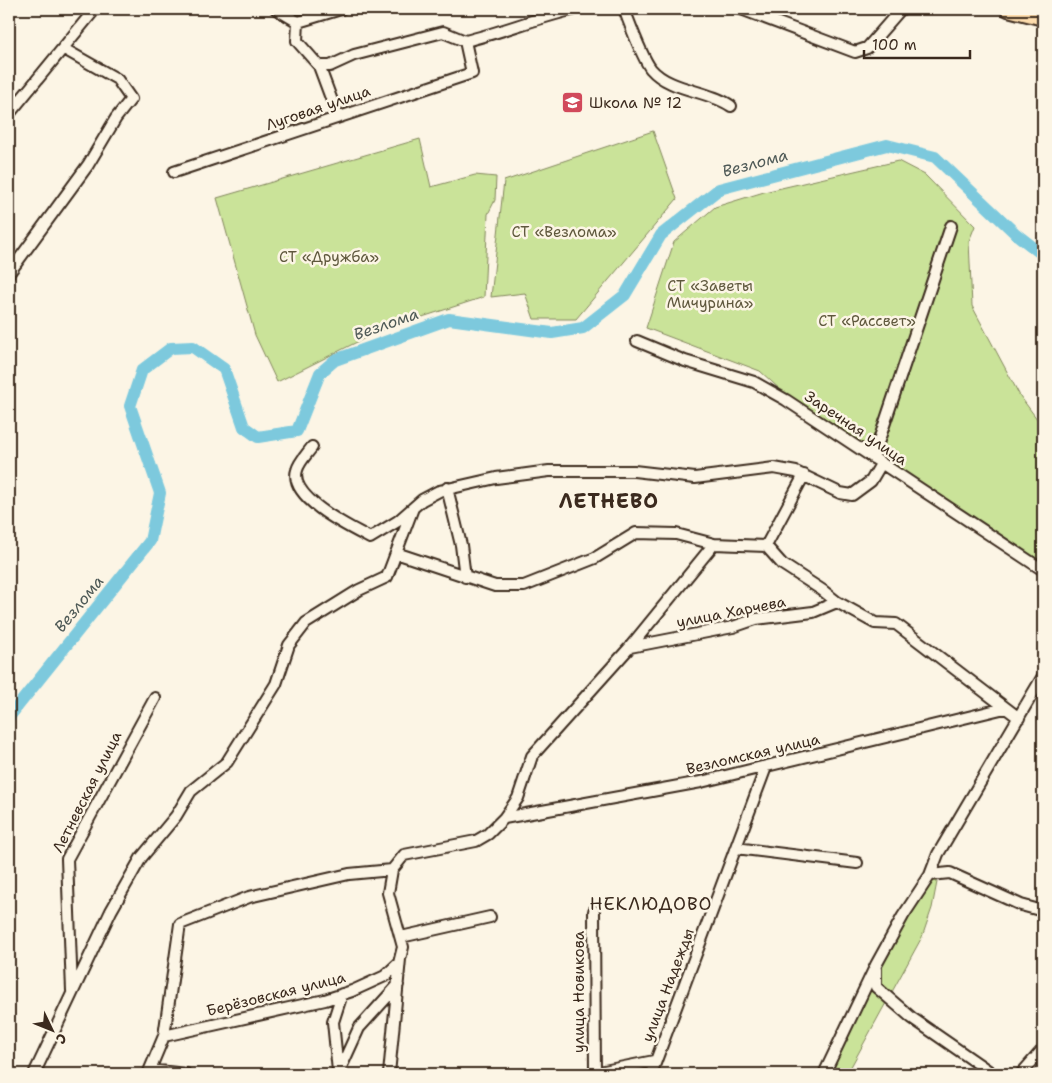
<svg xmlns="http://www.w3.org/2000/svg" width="1052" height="1083" font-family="'Shantell Sans',sans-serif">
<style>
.green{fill:#cae399;stroke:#82865c}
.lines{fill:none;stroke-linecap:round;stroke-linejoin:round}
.river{stroke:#7dc9dd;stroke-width:12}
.minor-casing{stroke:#3b2a1e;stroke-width:14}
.major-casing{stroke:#3b2a1e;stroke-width:18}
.minor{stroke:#fcf5e5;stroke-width:10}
.major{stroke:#fddcac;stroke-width:14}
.labels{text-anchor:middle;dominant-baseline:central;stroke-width:5;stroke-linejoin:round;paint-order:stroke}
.poi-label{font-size:15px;fill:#3b2a1e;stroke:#fcf5e5;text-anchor:start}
.street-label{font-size:15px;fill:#3b2a1e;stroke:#fcf5e5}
.park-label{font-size:15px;fill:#5f583d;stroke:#fcf5e5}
.water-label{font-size:16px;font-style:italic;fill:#4f5a57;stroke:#fcf5e5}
.quarter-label{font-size:18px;letter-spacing:1px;fill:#3b2a1e;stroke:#fcf5e5}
.district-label{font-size:20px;font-weight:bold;letter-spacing:1px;fill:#3b2a1e;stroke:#fcf5e5}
</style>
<rect width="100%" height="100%" fill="#fcf5e5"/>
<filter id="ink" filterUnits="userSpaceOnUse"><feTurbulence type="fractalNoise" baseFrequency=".02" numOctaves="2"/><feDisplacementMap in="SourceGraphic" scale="10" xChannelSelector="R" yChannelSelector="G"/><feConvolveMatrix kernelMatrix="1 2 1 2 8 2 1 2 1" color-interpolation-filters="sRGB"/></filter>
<g filter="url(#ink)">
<path class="green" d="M653,131L677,199L576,319H534L525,293L491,297L504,181Z
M420,139L431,187L475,175L496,177L495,200L488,214L484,297L379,331L277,382L255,335L217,198Z
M898,161L925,175L975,226L969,241L972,306L1020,396L1043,427V564L784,393L760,371L646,328L674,242L715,207L764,192Z
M930,875L938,877L932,908L922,937L847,1074H828L911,908Z"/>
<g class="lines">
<path class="river" d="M9,717L150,541L160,493L130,406L142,370L171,348L193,347L224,369L244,427L258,437L297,431L320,373L335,360L449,319L552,333L583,328L625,295L661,235L719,189L887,145L935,157L1016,234L1043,255"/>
<defs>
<path id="minor" d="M276,9L298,22L341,9
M624,9C630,24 642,58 651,69C670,91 708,90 731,106
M741,9L855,52L867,48L901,9
M298,22L297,41L319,66L338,117
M465,41C503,32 538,17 576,9
M319,66H330L354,55L443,32L465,41
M9,114L95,9
M174,172L472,73L465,41
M9,273L88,165L116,118L131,99L117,79L64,49
M637,341L685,361L754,382L786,400L1043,570
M312,447C307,454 299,462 297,470C288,498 351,528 370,538L398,521L422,500L439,491L496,478L549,471H634L695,478L774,468L796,472L840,493L852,495L871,481L881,464
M873,458L951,226
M804,475L766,546L782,564L822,590L837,602L875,623L896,624L1019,718
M447,488L461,545L465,577
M396,553L495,586H524L595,558L636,533L676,534L714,544L766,546
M630,647L733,627L756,619L813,612L837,602
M504,818L701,782L1005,708
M736,848L857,863
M930,875L950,873L1021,905L1043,911
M594,911L595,1073
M401,937L490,917
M876,969V987L912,1018L993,1074
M72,991L67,859L155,698
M164,1036L325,1000L352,991L385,976L399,963L403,947L388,893L392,870L404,855L476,841L488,834L504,818L518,798L532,756L630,647L714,544
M150,1070L186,1074
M338,1071L333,1022L342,994
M34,1074L111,911L141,858L176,816L191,791L227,762L276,684L289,645L306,623L359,590L387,577L413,508
M148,1074L164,1036L180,924L249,897L349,874L392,870
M338,1074L359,1028L398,985
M389,1074L400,959
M589,1074L654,1061
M651,1074L766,767
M824,1074L876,965L903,916L930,875L938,854L1043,676
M1021,1074L1043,1049"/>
<path id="major" d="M1008,9L1043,18"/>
</defs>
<use href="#minor" class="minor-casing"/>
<use href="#major" class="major-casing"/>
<use href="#minor" class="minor"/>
<use href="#major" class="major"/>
</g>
</g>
<defs>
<symbol id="school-square" viewBox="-11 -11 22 22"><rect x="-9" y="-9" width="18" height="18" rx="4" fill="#d1495b" stroke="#fcf5e5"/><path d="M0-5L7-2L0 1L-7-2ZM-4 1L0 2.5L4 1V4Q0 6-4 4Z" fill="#fff"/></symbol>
</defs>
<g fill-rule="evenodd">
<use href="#school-square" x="560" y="90" width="25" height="25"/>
</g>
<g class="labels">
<g class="poi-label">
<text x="589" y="103">Школа № 12</text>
</g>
<g class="street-label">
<text transform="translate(318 108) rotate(-19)">Луговая улица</text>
<text transform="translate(856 428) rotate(34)">Заречная улица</text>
<text transform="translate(731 612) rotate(-11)">улица Харчева</text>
<text transform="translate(753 754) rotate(-13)">Везломская улица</text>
<text transform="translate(87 792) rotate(-63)">Летневская улица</text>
<text transform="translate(668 985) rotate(-69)">улица Надежды</text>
<text transform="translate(579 992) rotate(-90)">улица Новикова</text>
<text transform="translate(276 994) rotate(-14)">Берёзовская улица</text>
</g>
<g class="park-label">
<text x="564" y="232">СТ «Везлома»</text>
<text x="329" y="257">СТ «Дружба»</text>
<text x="710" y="286">СТ «Заветы<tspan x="710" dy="17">Мичурина»</tspan></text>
<text x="867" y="321">СТ «Рассвет»</text>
</g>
<g class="water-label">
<text transform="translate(755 163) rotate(-15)">Везлома</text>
<text transform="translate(386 324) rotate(-19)">Везлома</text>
<text transform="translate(79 604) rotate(-51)">Везлома</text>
</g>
<g class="quarter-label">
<text x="651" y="904">НЕКЛЮДОВО</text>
</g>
<g class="district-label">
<text x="609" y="501">ЛЕТНЕВО</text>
</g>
</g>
<rect width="1052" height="1083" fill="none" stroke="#fcf5e5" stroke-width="30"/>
<rect x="15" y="15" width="1022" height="1053" fill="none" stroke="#3b2a1e" stroke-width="2" filter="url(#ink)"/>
<g transform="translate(52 1030) rotate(133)" stroke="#fcf5e5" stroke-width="4" paint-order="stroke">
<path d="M0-4L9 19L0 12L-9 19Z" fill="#3b2a1e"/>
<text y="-8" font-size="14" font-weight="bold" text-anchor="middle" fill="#3b2a1e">С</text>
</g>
<path d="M864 50v8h106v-8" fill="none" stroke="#3b2a1e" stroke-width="2.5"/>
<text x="872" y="50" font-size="15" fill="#3b2a1e" stroke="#fcf5e5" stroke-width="4" paint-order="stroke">100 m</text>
</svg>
